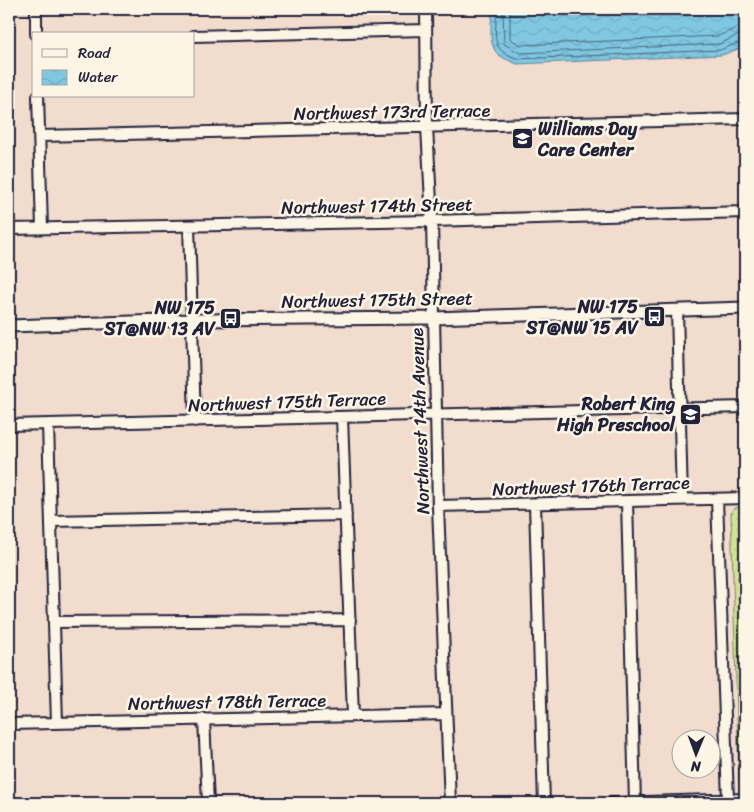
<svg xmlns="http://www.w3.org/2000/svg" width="754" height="812" font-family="Sriracha,sans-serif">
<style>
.park{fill:url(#park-dots);stroke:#7a8268}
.water{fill:url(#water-waves);stroke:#5a869f}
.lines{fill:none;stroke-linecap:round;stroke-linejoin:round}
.shore{stroke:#48647d;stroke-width:1}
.minor-casing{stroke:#22223b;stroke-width:14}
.tertiary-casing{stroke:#22223b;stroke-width:15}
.minor{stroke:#fcf5e5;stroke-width:10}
.tertiary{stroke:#fcf5e5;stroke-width:11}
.labels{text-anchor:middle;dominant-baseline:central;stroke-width:5;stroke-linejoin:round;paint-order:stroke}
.street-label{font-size:18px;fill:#22223b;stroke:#fcf5e5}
.poi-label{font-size:18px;font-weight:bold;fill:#22223b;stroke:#fcf5e5;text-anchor:end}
</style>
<defs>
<pattern id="park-dots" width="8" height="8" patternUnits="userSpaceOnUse" patternTransform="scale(1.25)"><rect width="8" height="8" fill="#d3e295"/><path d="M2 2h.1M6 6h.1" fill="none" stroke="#b5c281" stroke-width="1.8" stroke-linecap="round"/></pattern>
<pattern id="water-waves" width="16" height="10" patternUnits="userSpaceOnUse" patternTransform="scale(1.25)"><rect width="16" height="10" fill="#80c8e1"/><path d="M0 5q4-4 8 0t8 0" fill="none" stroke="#6eacc2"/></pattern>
</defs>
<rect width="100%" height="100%" fill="#f2dcce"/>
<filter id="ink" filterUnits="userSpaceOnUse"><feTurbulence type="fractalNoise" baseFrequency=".02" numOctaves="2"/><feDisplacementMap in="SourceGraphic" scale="10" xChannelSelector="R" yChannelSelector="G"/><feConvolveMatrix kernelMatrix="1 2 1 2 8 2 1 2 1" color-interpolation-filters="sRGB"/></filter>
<g filter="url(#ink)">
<path class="park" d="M738,507H745V787L739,782L731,513L733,509Z"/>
<path class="water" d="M492,9H745V42L741,48L722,55L517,64C511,61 504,59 499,55C487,46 492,22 492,9Z"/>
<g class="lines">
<path class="shore" d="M497,9C497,20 492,40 500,49C504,54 513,56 518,59L720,50L745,40
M503,9L504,44L520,53L719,44C728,41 736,34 745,34
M510,9V39L521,45L718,36C727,33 735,27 745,26"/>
<defs>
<path id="minor" d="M36,9V34
M426,9L427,127L432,221L438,506L450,803
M194,36L425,30
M38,96L42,228
M40,136L745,119
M189,226L195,421
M9,229L432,221L745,212
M677,310L682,499
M342,417L353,716
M48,424L57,723
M9,425L745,407
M717,499L728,800
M627,501L635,803
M535,504L544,803
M438,506L745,498
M51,521L346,515
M54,622L350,620
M204,719L208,803
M9,724L446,714
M612,803L745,799"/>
<path id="tertiary" d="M9,326L193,320L433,318L745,308"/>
</defs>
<use href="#minor" class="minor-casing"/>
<use href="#tertiary" class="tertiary-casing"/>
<use href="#minor" class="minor"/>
<use href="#tertiary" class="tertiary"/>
</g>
</g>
<defs>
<symbol id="school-square" viewBox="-11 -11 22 22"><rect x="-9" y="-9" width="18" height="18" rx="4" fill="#22223b" stroke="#fcf5e5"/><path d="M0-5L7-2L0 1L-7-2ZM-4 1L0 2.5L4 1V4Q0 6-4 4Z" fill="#fff"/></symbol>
<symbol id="bus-square" viewBox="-11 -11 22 22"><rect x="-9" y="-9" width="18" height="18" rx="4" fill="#22223b" stroke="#fcf5e5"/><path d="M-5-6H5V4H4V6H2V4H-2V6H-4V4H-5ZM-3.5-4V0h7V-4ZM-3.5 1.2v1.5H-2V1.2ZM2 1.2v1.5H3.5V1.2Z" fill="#fff"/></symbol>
</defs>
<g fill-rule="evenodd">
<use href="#school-square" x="510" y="126" width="25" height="25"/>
<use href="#bus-square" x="642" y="304" width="25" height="25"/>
<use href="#bus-square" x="218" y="306" width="25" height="25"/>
<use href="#school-square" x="678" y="402" width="25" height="25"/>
</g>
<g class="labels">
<g class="street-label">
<text transform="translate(392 112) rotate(-1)">Northwest 173rd Terrace</text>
<text transform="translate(377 206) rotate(-1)">Northwest 174th Street</text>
<text transform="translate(377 300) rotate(-1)">Northwest 175th Street</text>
<text transform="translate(287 402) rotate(-2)">Northwest 175th Terrace</text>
<text transform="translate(420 421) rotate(-92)">Northwest 14th Avenue</text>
<text transform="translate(591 486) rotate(-2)">Northwest 176th Terrace</text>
<text transform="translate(227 702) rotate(-1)">Northwest 178th Terrace</text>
</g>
<g class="poi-label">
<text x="538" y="129" text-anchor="start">Williams Day<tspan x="538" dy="21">Care Center</tspan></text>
<text x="638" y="307">NW 175<tspan x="638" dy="21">ST@NW 15 AV</tspan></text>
<text x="215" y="308">NW 175<tspan x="215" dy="21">ST@NW 13 AV</tspan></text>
<text x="675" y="404">Robert King<tspan x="675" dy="21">High Preschool</tspan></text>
</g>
</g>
<rect width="754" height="812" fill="none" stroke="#fcf5e5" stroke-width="30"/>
<rect x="15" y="15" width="724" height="782" fill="none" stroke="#22223b" stroke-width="2" filter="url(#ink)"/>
<rect x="32" y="32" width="162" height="65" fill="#fcf5e5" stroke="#a5a1a1"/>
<rect x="42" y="49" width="25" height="8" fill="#fcf5e5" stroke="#a5a1a1"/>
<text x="78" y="58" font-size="15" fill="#22223b">Road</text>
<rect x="42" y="70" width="25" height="15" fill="url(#water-waves)" stroke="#a5a1a1"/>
<text x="78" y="82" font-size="15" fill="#22223b">Water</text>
<g transform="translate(696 754) rotate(181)"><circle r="24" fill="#fcf5e5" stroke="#a5a1a1"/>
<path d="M0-4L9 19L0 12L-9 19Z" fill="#22223b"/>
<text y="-8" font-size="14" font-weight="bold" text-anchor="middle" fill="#22223b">N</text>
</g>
</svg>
